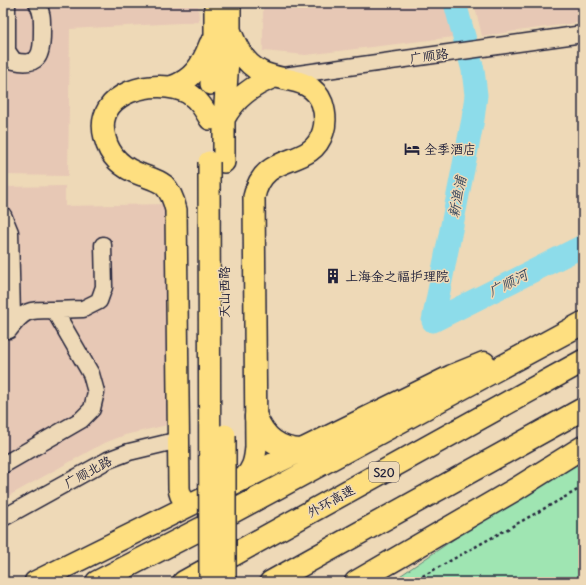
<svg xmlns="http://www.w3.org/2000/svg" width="586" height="585" font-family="Delius,'LXGW WenKai TC',sans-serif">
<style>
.built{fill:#e7c8b5}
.green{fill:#9fe5b2;stroke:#608476}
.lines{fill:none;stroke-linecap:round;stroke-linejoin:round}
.river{stroke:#8ddcea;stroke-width:23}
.minor-casing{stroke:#22223b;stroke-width:19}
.major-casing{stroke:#22223b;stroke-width:24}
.highway-casing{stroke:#22223b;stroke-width:25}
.path{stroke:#22223b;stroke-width:2.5;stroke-dasharray:3 3;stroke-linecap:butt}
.minor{stroke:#eed9b7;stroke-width:16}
.major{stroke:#fedf80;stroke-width:21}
.highway{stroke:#fedf80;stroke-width:22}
.major-bridge-casing{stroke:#22223b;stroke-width:24;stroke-linecap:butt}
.major-bridge{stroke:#fedf80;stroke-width:21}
.labels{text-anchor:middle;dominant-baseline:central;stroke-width:3;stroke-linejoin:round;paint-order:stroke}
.shield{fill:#eed9b7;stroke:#5f5960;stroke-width:1}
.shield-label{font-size:12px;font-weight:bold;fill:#22223b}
.street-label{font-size:13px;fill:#22223b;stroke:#eed9b7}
.poi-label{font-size:13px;fill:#22223b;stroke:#eed9b7;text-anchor:start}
.water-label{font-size:14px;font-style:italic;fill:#37475e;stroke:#eed9b7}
</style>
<rect width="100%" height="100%" fill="#eed9b7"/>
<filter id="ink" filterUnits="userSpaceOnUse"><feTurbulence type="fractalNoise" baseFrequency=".025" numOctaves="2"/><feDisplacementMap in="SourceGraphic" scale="8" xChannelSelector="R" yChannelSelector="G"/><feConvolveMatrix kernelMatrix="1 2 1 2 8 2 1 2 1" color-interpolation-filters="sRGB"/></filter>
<g filter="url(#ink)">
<path class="built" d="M3,3H198L199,22L70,29L68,176L3,175Z
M263,3H445L454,37L306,55L263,51Z
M474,3H583V22L482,36Z
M65,186V206L166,204L167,425L125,435L102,444L3,499V187Z"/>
<path class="green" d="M583,461V582H391L463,533Z"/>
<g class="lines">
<path class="river" d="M433,321L473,119L476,95L473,70L455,3
M433,321L583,246"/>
<defs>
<path id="minor" d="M7,3V51L14,61C39,67 42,55 42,33C42,21 43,13 37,3
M284,76L583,34
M3,215L10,232L12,316L9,330
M54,310L83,309L99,301L104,287L103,245
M3,465L81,420L92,409L96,392L91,374L54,310C28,310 25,309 9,330
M3,518L108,460L129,452L179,440"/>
<path id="major" d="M211,84L215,41V3
M171,87C193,80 202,65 210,44
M224,119C235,98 252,86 274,77
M224,162V119L230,30V3
M195,503C185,504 180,498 179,488L176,210C174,201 171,192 164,185C158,180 150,178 142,175C124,169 110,158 105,138C92,92 156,76 188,93C198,99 204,109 210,119
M35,582L243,479C253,470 255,460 256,447L254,197C264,149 311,171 323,132C326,123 325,112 322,103C311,75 281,83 260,71C244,63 236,46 230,30"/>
<path id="highway" d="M256,417C264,438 279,450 302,450
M243,479L452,376L484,363
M97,582L212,523L583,323
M184,582L583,361
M271,582L583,409
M356,582L516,489L583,447"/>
</defs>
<use href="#minor" class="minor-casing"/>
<use href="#major" class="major-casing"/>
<use href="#highway" class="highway-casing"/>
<path class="path" d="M412,582L583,487"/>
<use href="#minor" class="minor"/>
<use href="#major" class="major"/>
<use href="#highway" class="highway"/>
<defs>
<path id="major-bridge" d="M209,162L210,582
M225,435V582"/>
</defs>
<use href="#major-bridge" class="major-bridge-casing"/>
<use href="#major-bridge" class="major-bridge"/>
</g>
</g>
<defs>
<symbol id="hotel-bare" viewBox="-9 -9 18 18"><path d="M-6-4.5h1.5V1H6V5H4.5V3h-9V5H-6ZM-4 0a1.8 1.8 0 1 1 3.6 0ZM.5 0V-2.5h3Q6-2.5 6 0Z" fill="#22223b" stroke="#eed9b7" stroke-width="2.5" paint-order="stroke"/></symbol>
<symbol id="building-bare" viewBox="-9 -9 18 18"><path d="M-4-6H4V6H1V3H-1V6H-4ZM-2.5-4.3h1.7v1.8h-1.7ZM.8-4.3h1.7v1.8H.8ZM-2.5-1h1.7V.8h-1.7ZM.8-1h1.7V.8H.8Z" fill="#22223b" stroke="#eed9b7" stroke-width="2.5" paint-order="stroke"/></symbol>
</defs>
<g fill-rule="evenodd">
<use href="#hotel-bare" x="401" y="138" width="22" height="22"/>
<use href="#building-bare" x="322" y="265" width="22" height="22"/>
</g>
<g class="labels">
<rect class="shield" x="369" y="462" width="30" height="20" rx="3"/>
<g class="shield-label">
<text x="384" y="472">S20</text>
</g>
<g class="street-label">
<text transform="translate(429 56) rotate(-8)">广顺路</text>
<text transform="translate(224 292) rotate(-90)">天山西路</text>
<text transform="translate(88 472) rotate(-28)">广顺北路</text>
<text transform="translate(331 501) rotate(-29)">外环高速</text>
</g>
<g class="poi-label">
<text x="424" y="149">全季酒店</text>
<text x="345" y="276">上海金之福护理院</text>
</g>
<g class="water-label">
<text transform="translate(457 197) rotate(-79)">新渔浦</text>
<text transform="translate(508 283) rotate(-27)">广顺河</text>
</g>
</g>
<rect width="586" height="585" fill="none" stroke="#eed9b7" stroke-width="16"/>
<rect x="8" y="8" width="570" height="569" fill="none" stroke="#22223b" stroke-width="1.5" filter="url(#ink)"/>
</svg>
